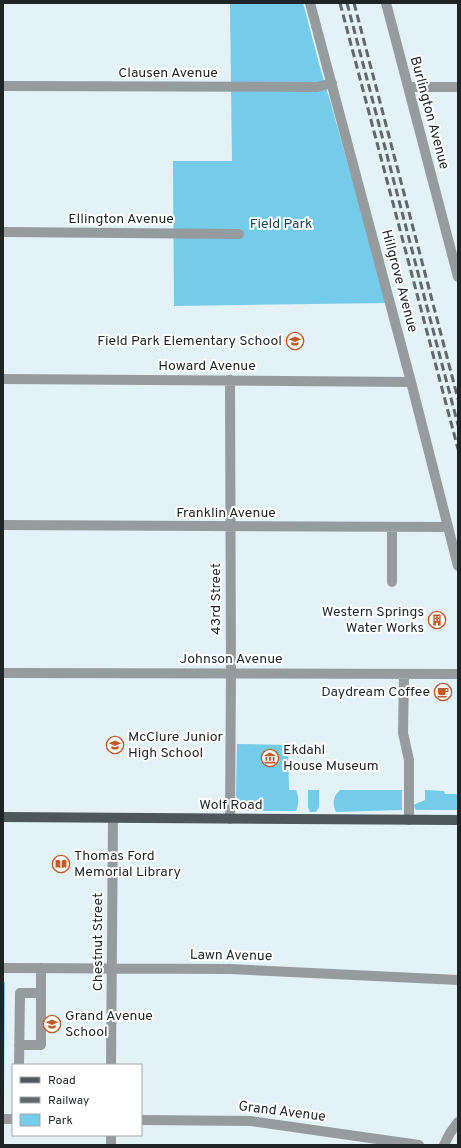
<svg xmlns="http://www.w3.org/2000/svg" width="461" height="1148" font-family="Overpass,sans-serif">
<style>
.green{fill:#75cbea;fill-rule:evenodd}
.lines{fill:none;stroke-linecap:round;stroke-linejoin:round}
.minor{stroke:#969c9e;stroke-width:10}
.major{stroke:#4e585c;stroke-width:10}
.rail{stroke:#60686b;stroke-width:3;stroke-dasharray:8 4;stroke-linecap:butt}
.labels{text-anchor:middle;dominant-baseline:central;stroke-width:4;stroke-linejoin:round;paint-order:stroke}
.street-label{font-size:14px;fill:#1f2426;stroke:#fff}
.park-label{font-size:14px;fill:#174454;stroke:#fff}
.poi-label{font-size:14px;fill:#1f2426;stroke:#fff;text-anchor:start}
</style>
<rect width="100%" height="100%" fill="#e3f2f7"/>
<path class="green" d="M230,3H303L321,71L329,97L387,303L174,306L173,161H232Z
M237,744L288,745L289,790H296C299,796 299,805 296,811H249C240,809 238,803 236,795ZM270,751L277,758L270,765L263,758Z
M308,790H319V807L316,812H310L308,807Z
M340,790H402V810L336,812C332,804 333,796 340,790Z
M425,790L444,791L445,794H458V810H416L413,805L425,800Z
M3,982H5L4,1105H3Z"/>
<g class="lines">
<path class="minor" d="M310,3L411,382L458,566
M386,3L458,277
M3,86L317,87L332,83
M408,87H458
M3,232L239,234
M3,379L411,382
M3,525L448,527
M392,582V527
M3,673L458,674
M404,674L403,733L409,760V820
M230,819L231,672L230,380
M3,968L230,969L458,980
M19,1045H41V993
M19,1065L20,993H41V968
M111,1065L113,818
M3,1119H13
M141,1120L251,1121L419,1145
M111,1145V1135
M444,1145L450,1133L458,1122"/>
<path class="major" d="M3,817L458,820"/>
<path class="rail" d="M340,3L458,449
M347,3L458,425
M354,3L458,399"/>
</g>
<defs>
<symbol id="school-ring" viewBox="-11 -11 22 22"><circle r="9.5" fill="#fff" stroke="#c05b29" stroke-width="1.5"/><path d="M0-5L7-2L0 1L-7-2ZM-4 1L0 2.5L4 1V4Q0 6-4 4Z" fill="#c05b29"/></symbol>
<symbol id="building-ring" viewBox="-11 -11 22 22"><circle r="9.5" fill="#fff" stroke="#c05b29" stroke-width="1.5"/><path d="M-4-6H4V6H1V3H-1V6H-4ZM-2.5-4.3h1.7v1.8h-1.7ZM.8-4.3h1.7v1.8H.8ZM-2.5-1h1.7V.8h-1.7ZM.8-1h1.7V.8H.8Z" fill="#c05b29"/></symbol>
<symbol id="cafe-ring" viewBox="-11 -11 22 22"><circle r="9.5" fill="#fff" stroke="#c05b29" stroke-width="1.5"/><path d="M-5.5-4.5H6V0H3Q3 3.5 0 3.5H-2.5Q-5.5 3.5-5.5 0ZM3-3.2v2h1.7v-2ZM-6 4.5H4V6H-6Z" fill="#c05b29"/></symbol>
<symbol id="museum-ring" viewBox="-11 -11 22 22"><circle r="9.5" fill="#fff" stroke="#c05b29" stroke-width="1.5"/><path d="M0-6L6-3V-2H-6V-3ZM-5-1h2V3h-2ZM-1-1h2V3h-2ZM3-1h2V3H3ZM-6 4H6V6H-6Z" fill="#c05b29"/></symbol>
<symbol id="library-ring" viewBox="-11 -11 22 22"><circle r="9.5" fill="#fff" stroke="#c05b29" stroke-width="1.5"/><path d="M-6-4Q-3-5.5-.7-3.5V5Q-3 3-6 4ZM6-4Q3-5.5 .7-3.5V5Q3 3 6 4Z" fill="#c05b29"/></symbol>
</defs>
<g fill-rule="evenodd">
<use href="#school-ring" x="285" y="331" width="20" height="20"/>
<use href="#building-ring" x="427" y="610" width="20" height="20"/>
<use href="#cafe-ring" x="433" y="682" width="20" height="20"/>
<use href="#school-ring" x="105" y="735" width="20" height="20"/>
<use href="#museum-ring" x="260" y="748" width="20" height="20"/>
<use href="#library-ring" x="51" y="854" width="20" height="20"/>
<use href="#school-ring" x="42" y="1014" width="20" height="20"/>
</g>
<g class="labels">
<g class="street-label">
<text x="168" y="73">Clausen Avenue</text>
<text transform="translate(429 113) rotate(75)">Burlington Avenue</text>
<text x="121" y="219">Ellington Avenue</text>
<text transform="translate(399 281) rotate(75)">Hillgrove Avenue</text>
<text x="207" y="366">Howard Avenue</text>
<text x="226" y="513">Franklin Avenue</text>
<text transform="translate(216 599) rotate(-90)">43rd Street</text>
<text x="231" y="659">Johnson Avenue</text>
<text x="231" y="805">Wolf Road</text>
<text transform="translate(98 942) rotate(-90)">Chestnut Street</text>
<text transform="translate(231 956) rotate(1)">Lawn Avenue</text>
<text transform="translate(282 1112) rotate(7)">Grand Avenue</text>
</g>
<g class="park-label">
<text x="281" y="224">Field Park</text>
</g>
<g class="poi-label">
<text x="282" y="341" text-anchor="end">Field Park Elementary School</text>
<text x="424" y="612" text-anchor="end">Western Springs<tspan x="424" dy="16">Water Works</tspan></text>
<text x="430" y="692" text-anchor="end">Daydream Coffee</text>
<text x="128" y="737">McClure Junior<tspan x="128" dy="16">High School</tspan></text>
<text x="283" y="750">Ekdahl<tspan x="283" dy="16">House Museum</tspan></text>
<text x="74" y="856">Thomas Ford<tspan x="74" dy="16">Memorial Library</tspan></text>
<text x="65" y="1016">Grand Avenue<tspan x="65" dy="16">School</tspan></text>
</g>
</g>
<rect width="461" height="1148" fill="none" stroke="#1f2426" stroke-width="8"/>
<rect x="12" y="1064" width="130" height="72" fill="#ffffff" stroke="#a5a7a8"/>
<rect x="20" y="1077" width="20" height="6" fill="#4e585c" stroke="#a5a7a8"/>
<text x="48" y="1084" font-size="12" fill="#1f2426">Road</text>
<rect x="20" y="1097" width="20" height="6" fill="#60686b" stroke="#a5a7a8"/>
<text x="48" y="1104" font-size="12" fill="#1f2426">Railway</text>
<rect x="20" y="1114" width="20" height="12" fill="#75cbea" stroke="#a5a7a8"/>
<text x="48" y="1124" font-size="12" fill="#1f2426">Park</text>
</svg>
